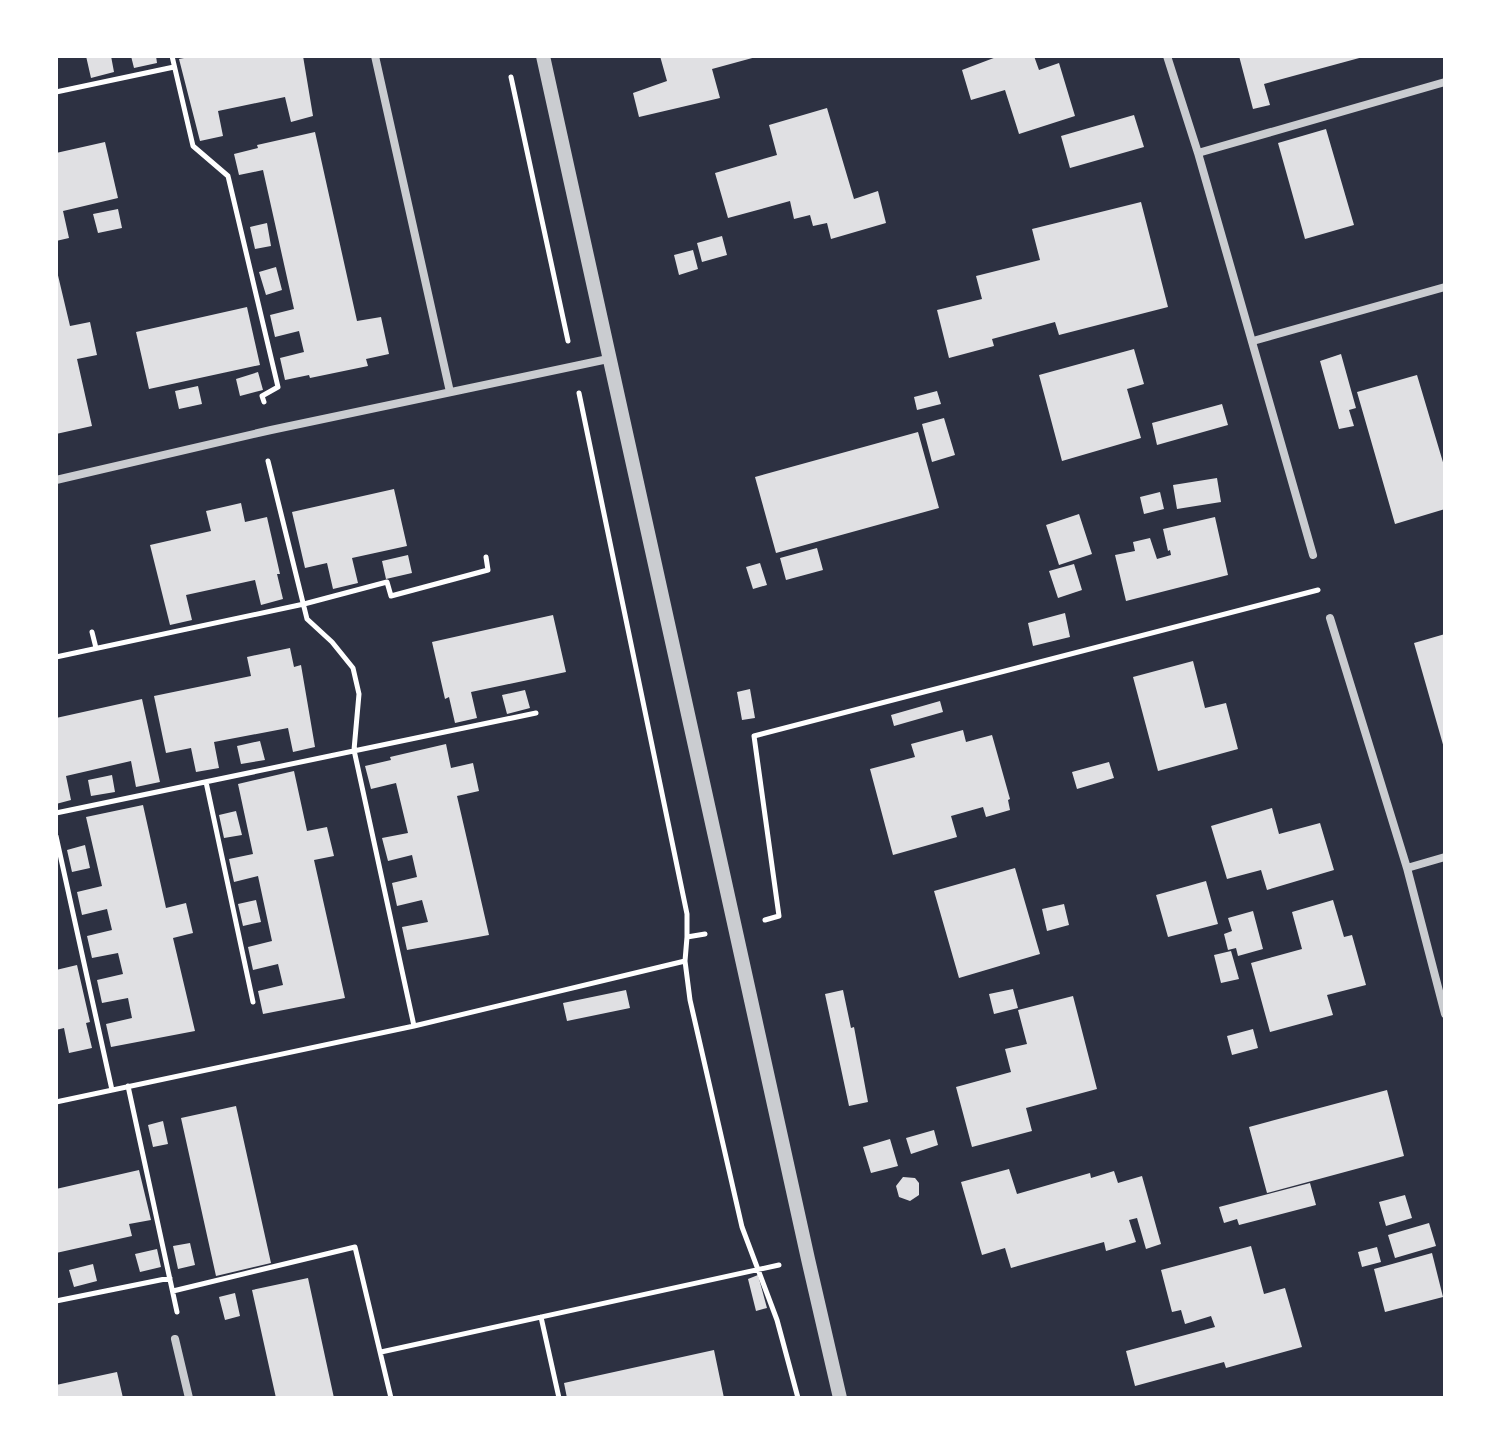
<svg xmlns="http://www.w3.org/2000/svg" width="1501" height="1454" font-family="Montserrat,sans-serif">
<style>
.building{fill:#e0e0e3}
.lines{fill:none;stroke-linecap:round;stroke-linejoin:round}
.path{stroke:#fff;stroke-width:5}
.minor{stroke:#caccd0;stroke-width:8}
.tertiary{stroke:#caccd0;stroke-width:14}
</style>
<rect width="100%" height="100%" fill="#2d3142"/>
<path class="building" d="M86,56H111L114,72L91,78Z
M131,56H156L157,63L134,68Z
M194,56H303L313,116L291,122L285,97L218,111L223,136L200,141L179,59Z
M660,56H756V57L712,69L720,98L639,117L633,93L667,81Z
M999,56H1034L1039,70L1059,63L1075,116L1019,134L1005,90L971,100L962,70Z
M1239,56H1363V57L1264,84L1270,105L1253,109Z
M827,108L854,199L878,191L886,223L831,239L827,223L813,226L810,215L794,219L790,201L728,218L715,173L777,155L769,125Z
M1134,115L1144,147L1070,168L1061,136Z
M1326,129L1354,225L1305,239L1278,143Z
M315,132L357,321L381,317L389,354L366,359L368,366L310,378L309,375L285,380L280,358L304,352L299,331L275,337L270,315L294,309L263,170L239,175L234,154L258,148L257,145Z
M105,142L118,198L63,211L69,238L56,241V153Z
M1141,202L1168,307L1059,335L1055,322L992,339L994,346L949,358L937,310L982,299L976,276L1040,260L1032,229Z
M118,209L122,228L98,233L93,214Z
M267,223L271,246L255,249L250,227Z
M722,236L727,255L702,262L697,243Z
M693,250L698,269L679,275L674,255Z
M56,267L70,326L90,322L97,355L77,359L92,426L56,434Z
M276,267L282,290L266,295L259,272Z
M247,307L260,365L149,389L136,332Z
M1134,349L1144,384L1127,389L1141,438L1062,461L1039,375Z
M1341,354L1356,408L1349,410L1354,426L1339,429L1320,361Z
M258,372L263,390L240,396L236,379Z
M1417,375L1445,469V509L1395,524L1357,392Z
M198,386L202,404L179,409L175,391Z
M937,391L941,404L917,410L914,397Z
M1222,404L1228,425L1157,445L1152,423Z
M944,418L955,455L932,462L922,424Z
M918,432L939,508L776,553L755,477Z
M1217,478L1221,502L1177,509L1173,485Z
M394,489L407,546L352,558L358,583L333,589L327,563L305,568L292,512Z
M1160,492L1164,509L1144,514L1140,497Z
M241,503L245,522L267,517L280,574H277L283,599L261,605L255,580L186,595L192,620L170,625L150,545L211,531L206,511Z
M1079,514L1092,554L1059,565L1046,525Z
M1215,517L1228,575L1126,601L1115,555L1135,551L1133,542L1150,538L1157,559L1171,555L1170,550L1168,551L1163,529Z
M817,548L823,570L786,580L780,558Z
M408,555L412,573L386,579L382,561Z
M760,563L767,585L753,589L746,567Z
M1074,564L1082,590L1058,598L1049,571Z
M1065,613L1070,637L1033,646L1028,623Z
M553,615L566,672L471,692L477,718L455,723L449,697L445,699L432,642Z
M1445,634V748H1444L1414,643Z
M290,648L294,667L301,665L315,747L293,752L288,728L214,742L219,768L196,772L191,748L166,753L154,696L251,676L247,657Z
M1193,661L1205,708L1226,703L1238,749L1158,771L1133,677Z
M750,689L755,718L742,720L737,692Z
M525,690L530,708L507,714L502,695Z
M142,699L160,782L136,787L131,761L66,776L71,800L56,804V718Z
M940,701L943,712L894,726L891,715Z
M963,730L966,742L992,735L1010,799L1008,800L1010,810L986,817L983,807L951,816L957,837L893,855L870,769L915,757L911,744Z
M260,741L265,760L241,764L237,746Z
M446,744L451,768L473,763L479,791L457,796L489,935L407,950L402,927L428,922L422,900L397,906L392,883L417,877L412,855L388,861L382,838L408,833L396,783L371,789L365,766L391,760L390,757Z
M1109,762L1114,778L1077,789L1072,772Z
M294,771L307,831L327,827L334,856L314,860L345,998L263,1014L258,991L283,985L278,964L253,970L248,947L272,941L258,876L234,882L229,859L253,854L238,784Z
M112,775L115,792L91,796L88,780Z
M143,805L166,908L186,903L193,933L173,938L195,1031L111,1047L106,1024L132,1018L128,998L102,1003L97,980L123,974L118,953L92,958L87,936L112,930L107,909L82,915L77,892L102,886L86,817Z
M1272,808L1279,834L1320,823L1334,870L1267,890L1261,870L1227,879L1211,826Z
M236,811L242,835L224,838L219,815Z
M85,845L90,868L72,872L67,850Z
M1015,868L1040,954L959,978L934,891Z
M1206,881L1218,924L1168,937L1156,895Z
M256,900L261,922L243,926L238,904Z
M1333,900L1344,937L1352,935L1366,985L1327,995L1333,1015L1270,1032L1251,963L1302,949L1292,912Z
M1064,904L1069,925L1047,931L1042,909Z
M1253,911L1263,949L1238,956L1236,948L1228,950L1224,934L1232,931L1228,918Z
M1231,951L1239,979L1221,983L1214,955Z
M77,965L90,1022L86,1023L92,1048L69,1053L64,1028L56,1030V970Z
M1013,989L1018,1008L994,1014L989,994Z
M626,990L630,1008L567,1021L563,1003Z
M843,990L851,1028L854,1027L868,1102L849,1106L825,994Z
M1073,996L1097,1089L1026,1108L1032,1131L972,1147L956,1087L1011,1072L1005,1049L1027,1044L1018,1010Z
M1253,1029L1258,1048L1232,1055L1227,1036Z
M1387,1090L1404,1156L1267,1193L1249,1127Z
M236,1106L271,1263L216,1276L181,1118Z
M163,1121L168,1144L153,1147L148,1125Z
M934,1130L938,1145L911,1154L906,1138Z
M890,1139L898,1166L871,1173L863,1147Z
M1009,1169L1017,1194L1090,1173L1091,1178L1114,1171L1118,1183L1142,1176L1161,1244L1146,1249L1137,1218L1129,1220L1136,1242L1106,1251L1104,1242L1011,1268L1005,1248L982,1255L961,1182Z
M139,1170L151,1220L129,1224L132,1236L56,1253V1189Z
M903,1177L915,1178L919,1183V1195L910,1201L899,1197L896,1186Z
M1310,1183L1316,1205L1239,1225L1237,1219L1224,1223L1219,1207Z
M1405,1195L1412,1218L1386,1226L1379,1202Z
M1429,1223L1436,1246L1395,1258L1388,1235Z
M190,1243L195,1265L178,1269L173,1246Z
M1251,1246L1264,1294L1285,1288L1302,1347L1226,1368L1224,1362L1135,1386L1126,1351L1215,1327L1211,1316L1185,1324L1181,1310L1172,1312L1161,1270Z
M1377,1247L1381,1262L1362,1267L1358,1252Z
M157,1249L161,1267L140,1272L135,1254Z
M1432,1253L1443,1297L1385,1312L1374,1269Z
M93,1264L97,1281L74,1287L69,1270Z
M758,1275L767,1308L756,1311L748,1279Z
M308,1278L334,1398H276L252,1290Z
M235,1293L240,1316L225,1320L219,1297Z
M714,1350L724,1398H567L564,1383Z
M117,1372L123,1398H56V1385Z"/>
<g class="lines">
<path class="path" d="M172,56L193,146L228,176L278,387L262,396L264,402
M511,77L568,341
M56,92L174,67
M579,393L687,914V937
M268,461L307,619L332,642L353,668L359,694L354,750L414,1026
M92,632L96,648
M56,657L304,604L387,582L391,596L488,570L486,557
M206,782L253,1002
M56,813L536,713
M56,836L112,1090
M765,920L779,916L754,736L1318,590
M685,961L690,1000L742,1227L777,1320L798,1398
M128,1086L177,1312
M56,1102L414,1026L685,961L687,937L705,934
M173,1291L355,1247L391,1398
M56,1301L170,1278
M541,1317L559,1398
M381,1352L779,1265"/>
<path class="minor" d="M375,56L450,392
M1167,56L1198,153L1313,555
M1198,153L1445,82
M1253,341L1445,287
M56,480L271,430L608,359
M1330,618L1407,868L1445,1014
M1407,868L1445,857
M175,1339L189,1398"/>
<path class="tertiary" d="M543,56L808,1259L840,1398"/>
</g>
<rect width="1501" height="1454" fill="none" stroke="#ffffff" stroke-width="116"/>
</svg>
